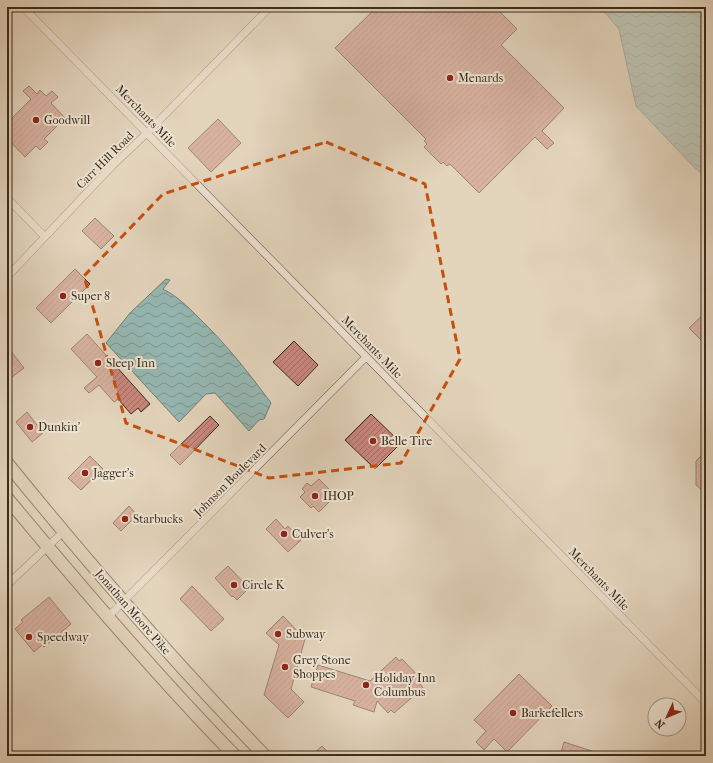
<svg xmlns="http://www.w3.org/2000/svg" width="713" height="763" font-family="'IM FELL French Canon',serif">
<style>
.water{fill:url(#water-waves);stroke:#718075}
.building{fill:url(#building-hatch);stroke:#3a2c19}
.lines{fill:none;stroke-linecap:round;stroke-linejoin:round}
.minor-casing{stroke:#645642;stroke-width:8}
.trunk-casing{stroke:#3a2c19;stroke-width:14}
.minor{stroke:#ede3d3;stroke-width:7}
.trunk{stroke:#e3d4bc;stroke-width:12}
.marked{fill:none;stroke:#c5500f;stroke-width:3;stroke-dasharray:8 5;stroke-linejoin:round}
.poi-dot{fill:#8f2418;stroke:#ede3d3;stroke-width:1.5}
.labels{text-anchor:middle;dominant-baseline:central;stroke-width:4;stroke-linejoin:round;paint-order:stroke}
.poi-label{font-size:12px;fill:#3a2c19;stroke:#ede3d3;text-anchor:start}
.street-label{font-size:12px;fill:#3a2c19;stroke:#ede3d3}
</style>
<defs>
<pattern id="water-waves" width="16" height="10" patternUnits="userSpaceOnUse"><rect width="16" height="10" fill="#95b8b3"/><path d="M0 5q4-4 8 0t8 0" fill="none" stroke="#7b9691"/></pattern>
<pattern id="building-hatch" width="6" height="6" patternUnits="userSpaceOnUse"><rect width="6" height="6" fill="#ca877e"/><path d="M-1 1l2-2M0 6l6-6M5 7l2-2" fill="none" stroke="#a56f66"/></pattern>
</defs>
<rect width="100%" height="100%" fill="#e3d4bc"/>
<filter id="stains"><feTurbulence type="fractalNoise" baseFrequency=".005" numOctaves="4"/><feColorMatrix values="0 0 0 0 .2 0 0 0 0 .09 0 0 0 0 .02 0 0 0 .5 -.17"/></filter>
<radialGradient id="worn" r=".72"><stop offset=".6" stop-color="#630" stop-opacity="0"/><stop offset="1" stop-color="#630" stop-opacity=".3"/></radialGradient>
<path class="water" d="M600,7H706V178L692,165L636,106L619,29Z
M166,279L170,280L163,289C177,296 188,307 199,318C226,344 249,373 271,403L264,419L259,420L249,431L215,393L206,394L179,422L106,343L130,313Z"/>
<path class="building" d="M377,7H495L517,29L501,45L564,108L542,131L554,143L547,149L535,137L479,193L450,164L447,166L443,162L441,164L424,147L427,144L424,141L426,139L335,48Z
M29,86L37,94L40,90L46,96L52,91L58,97L51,103L65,118L44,139L48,142L40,150L36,146L25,157L7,138V123L31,99L23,91Z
M218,119L241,143L211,172L188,148Z
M95,218L114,236L101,249L82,231Z
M75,269L90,284L51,323L36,308Z
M706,312V345L689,328Z
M87,334L150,404L141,412L138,408L131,414L118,399L114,402L99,385L89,393L84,388L97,377L71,349Z
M294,341L318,365L298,386L273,362Z
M7,346L24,368L7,381Z
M27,412L43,433L32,442L16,422Z
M371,414L401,443L375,469L345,440Z
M210,416L219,425L180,465L170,455Z
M706,451V494L696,485V461Z
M90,456L103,469L81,490L68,478Z
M319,479L331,491L328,495L332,499L319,512L313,506L311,508L300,497L305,492L302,489L307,483L311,486Z
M129,506L137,515L121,531L113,523Z
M276,519L285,529L288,526L301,540L288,552L266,529Z
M228,566L249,588L237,600L233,596L232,597L215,578Z
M192,586L224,619L211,631L180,599Z
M49,597L71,624L44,647L42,645L34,652L15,629L23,622L21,620Z
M283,616L305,639L291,689L304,702L288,718L264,695L279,645L266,633Z
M396,657L399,661L402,659L423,681L420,684L423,688L394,713L391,710L388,713L377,701L374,712L353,705L355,701L311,687L318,665L370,681Z
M519,674L552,706L507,752L494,739L484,750L476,742L486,731L474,720Z
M564,742L604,755V756H560Z
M322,746L332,756H311Z"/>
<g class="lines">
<defs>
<path id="minor" d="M23,7L706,703
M7,198L45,237
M7,277L113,165L147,133L270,7
M7,585L63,532
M108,617L366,357"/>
<path id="trunk" d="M7,463C89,564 174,662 265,756
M7,498C80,586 155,674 235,756"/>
</defs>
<use href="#minor" class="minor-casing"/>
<use href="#trunk" class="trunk-casing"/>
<use href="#minor" class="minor"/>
<use href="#trunk" class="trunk"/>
</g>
<path d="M0 0H713V763H0ZM326,142L425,184L460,359L401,463L269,478L126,423L84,276L163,194Z" fill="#e3d4bc" fill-opacity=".55" fill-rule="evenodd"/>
<path class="marked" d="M326,142L425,184L460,359L401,463L269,478L126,423L84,276L163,194Z"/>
<g class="poi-dot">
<circle cx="450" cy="78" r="4"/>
<circle cx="36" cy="120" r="4"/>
<circle cx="63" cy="296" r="4"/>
<circle cx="98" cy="363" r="4"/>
<circle cx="30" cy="427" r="4"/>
<circle cx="373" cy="441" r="4"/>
<circle cx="85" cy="473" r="4"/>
<circle cx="315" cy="496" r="4"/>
<circle cx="125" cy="519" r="4"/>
<circle cx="284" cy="534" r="4"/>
<circle cx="234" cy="585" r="4"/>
<circle cx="278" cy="634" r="4"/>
<circle cx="29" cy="637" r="4"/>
<circle cx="285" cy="667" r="4"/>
<circle cx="366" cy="685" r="4"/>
<circle cx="513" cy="713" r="4"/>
</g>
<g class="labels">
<g class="poi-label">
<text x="458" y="78">Menards</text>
<text x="44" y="120">Goodwill</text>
<text x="71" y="296">Super 8</text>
<text x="106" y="363">Sleep Inn</text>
<text x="38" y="427">Dunkin'</text>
<text x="381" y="441">Belle Tire</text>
<text x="93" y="473">Jagger's</text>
<text x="323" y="496">IHOP</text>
<text x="133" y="519">Starbucks</text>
<text x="292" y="534">Culver's</text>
<text x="242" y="585">Circle K</text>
<text x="286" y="634">Subway</text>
<text x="37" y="637">Speedway</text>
<text x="293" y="660">Grey Stone<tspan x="293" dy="14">Shoppes</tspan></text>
<text x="374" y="678">Holiday Inn<tspan x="374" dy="14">Columbus</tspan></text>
<text x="521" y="713">Barkefellers</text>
</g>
<g class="street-label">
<text transform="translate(146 116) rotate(46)">Merchants Mile</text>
<text transform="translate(105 160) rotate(-45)">Carr Hill Road</text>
<text transform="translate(372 347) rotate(46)">Merchants Mile</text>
<text transform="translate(230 480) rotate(-45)">Johnson Boulevard</text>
<text transform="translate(599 579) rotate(46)">Merchants Mile</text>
<text transform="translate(133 612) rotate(49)">Jonathan Moore Pike</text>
</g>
</g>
<rect width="713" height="763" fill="none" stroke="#e3d4bc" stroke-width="24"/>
<rect x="8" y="8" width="697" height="747" fill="none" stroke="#3a2c19" stroke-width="2"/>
<rect x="12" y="12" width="689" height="739" fill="none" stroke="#3a2c19"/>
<g transform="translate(667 717) rotate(226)"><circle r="19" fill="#ede3d3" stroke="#a59a89"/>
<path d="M0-3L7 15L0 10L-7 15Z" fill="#8f2418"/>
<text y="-6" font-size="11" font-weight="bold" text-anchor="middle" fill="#3a2c19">N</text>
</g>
<rect width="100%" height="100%" filter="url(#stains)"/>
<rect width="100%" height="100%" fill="url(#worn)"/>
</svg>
